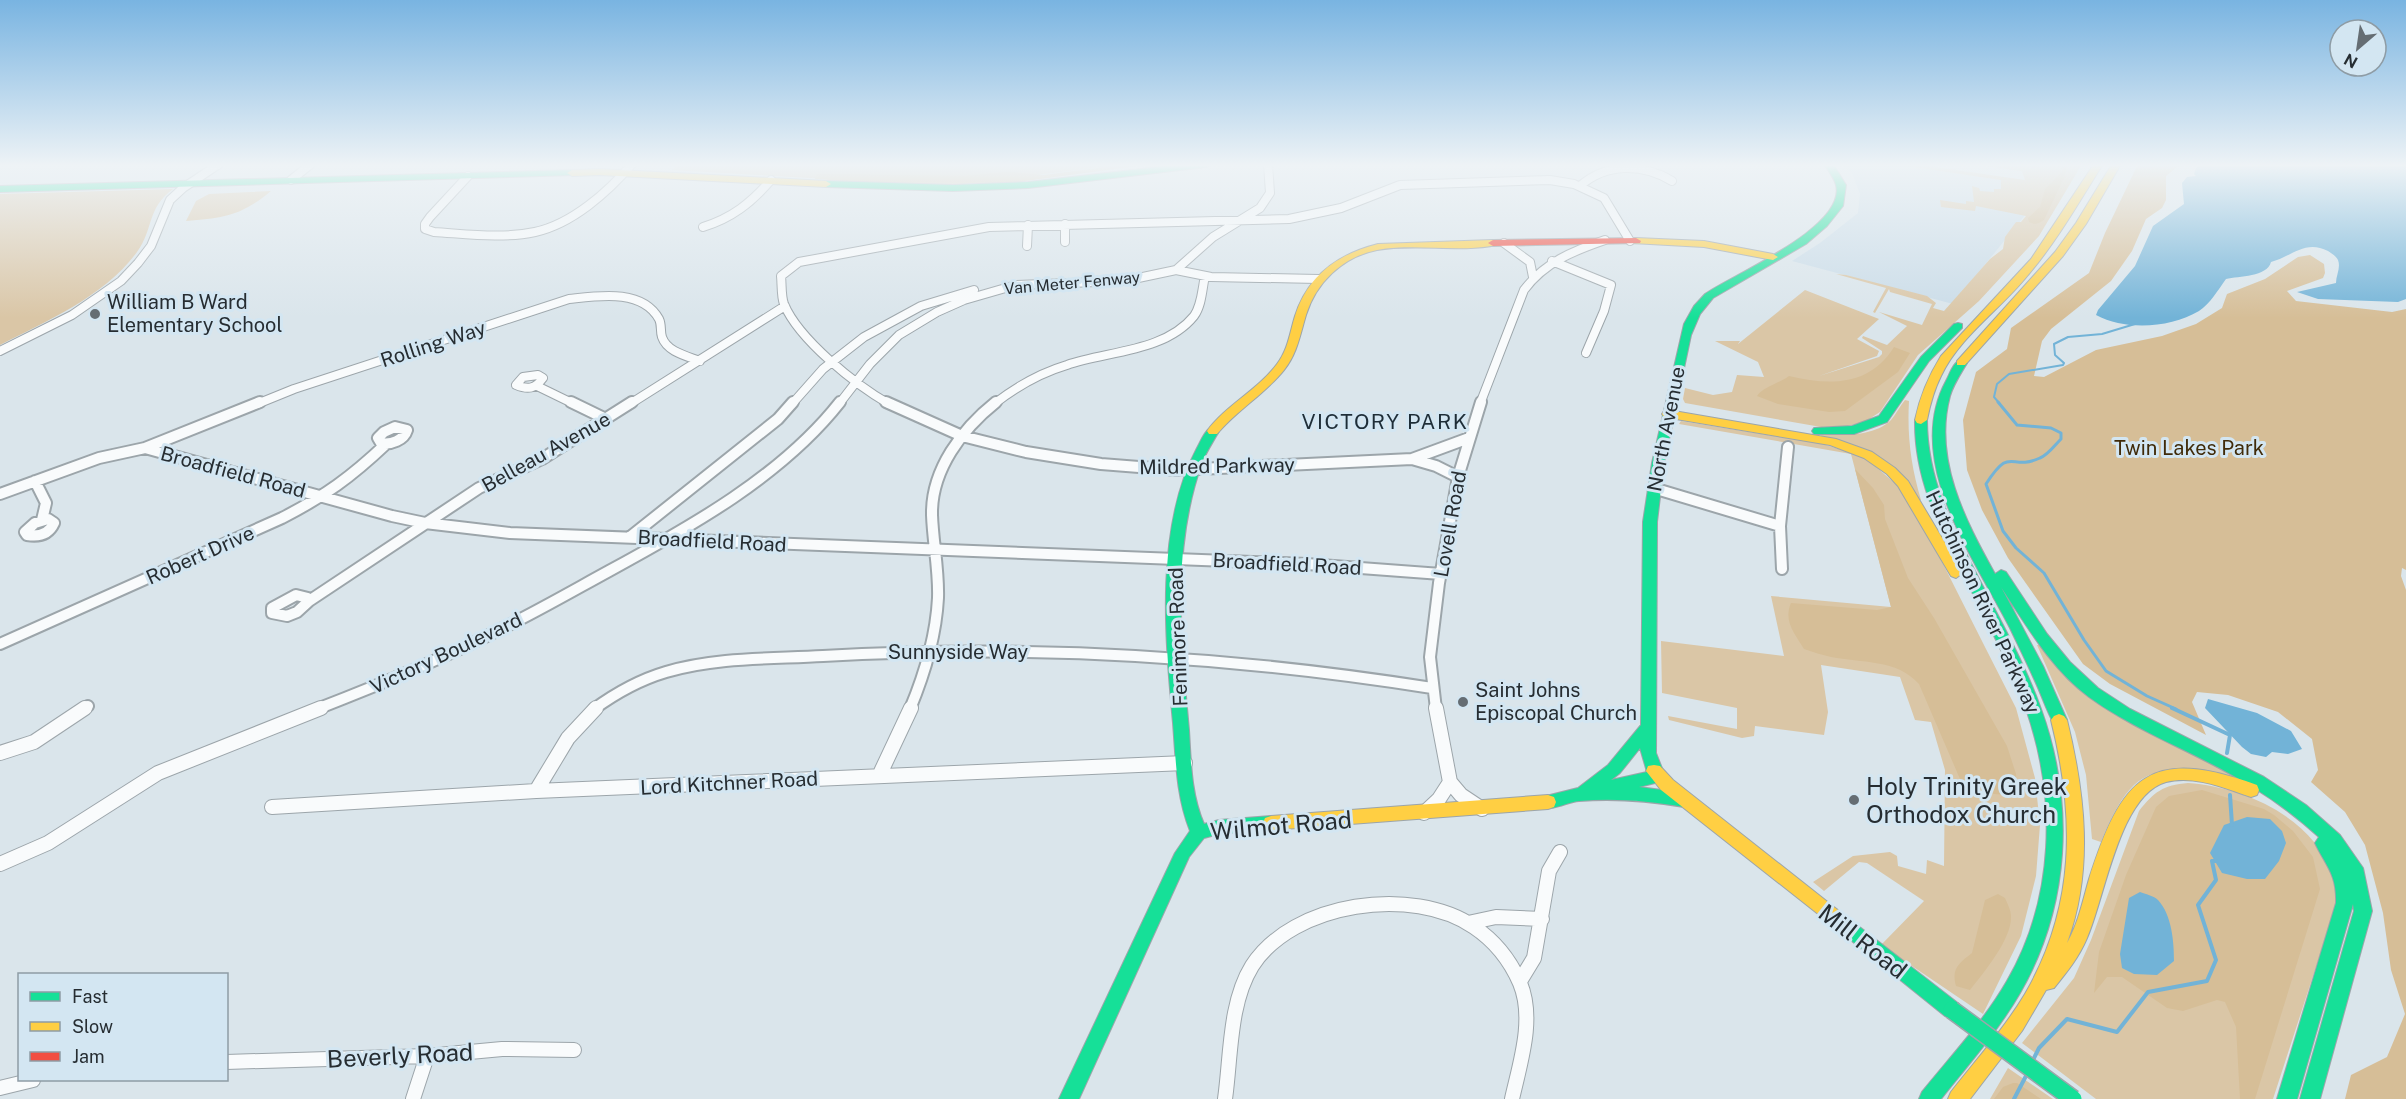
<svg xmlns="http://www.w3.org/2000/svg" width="2406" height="1099" font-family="'Public Sans',sans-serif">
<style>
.built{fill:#cadce8}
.green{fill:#dac6a6}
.forest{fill:#d6be97}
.water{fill:#72b3d7}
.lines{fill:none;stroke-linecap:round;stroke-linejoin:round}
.stream-far2{stroke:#72b3d7;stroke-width:2}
.stream-far1{stroke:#72b3d7;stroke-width:3}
.stream{stroke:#72b3d7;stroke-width:4}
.street-far2-casing{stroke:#9ca5aa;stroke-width:10}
.street-far1-casing{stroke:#9ca5aa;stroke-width:14}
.street-casing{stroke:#9ca5aa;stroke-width:16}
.fast-casing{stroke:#9ca5aa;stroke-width:2}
.slow-casing{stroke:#9ca5aa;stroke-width:2}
.jam-casing{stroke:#9ca5aa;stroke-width:2}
.street-far2{stroke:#f9fbfc;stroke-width:8}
.street-far1{stroke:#f9fbfc;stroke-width:10}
.street{stroke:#f9fbfc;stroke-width:14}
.fast{fill:#16e098;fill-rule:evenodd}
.slow{fill:#ffcf43;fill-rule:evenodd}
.jam{fill:#f24e42;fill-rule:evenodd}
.fast-bridge-casing{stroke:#9ca5aa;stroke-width:20;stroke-linecap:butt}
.fast-bridge{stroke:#16e098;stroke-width:17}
.poi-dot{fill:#656d73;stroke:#d3e6f2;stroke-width:2}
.labels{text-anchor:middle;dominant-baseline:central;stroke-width:6;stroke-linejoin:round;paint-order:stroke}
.far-street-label{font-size:16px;fill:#262d32;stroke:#d3e6f2}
.poi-label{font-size:20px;fill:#262d32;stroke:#d3e6f2;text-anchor:start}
.street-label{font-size:20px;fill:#262d32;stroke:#d3e6f2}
.park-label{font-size:20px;fill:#402b09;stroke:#d3e6f2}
.neighbourhood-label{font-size:21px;letter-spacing:1.5px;fill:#1e2d37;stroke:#d3e6f2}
.near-poi-label{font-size:24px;fill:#262d32;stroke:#d3e6f2;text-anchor:start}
.near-street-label{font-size:24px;fill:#262d32;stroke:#d3e6f2}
</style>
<rect width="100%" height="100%" fill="#dae5eb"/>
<path class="built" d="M1840,164H1891L2053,187L2026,214L1953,304L1792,261L1820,243L1858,213L1860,194L1852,173Z"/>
<path class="green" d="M679,164H1125L948,186L672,170Z
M1893,164L1933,165L1935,167L2025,180L2022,171L1972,164H2082L2039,236L1979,301L1918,355L1880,412L1866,421L1848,426L1821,427L1685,403L1683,399L1685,388L1713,395L1732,392L1737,375L1764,377L1758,362L1715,341H1740L1738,344L1805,290L1879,319L1857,339L1879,351L1877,356L1819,376L1879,357L1882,354V351L1862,338L1863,336L1887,345L1907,326L1879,312L1922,325L1932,304L1890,292L1889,289L1875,313L1873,312L1886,288L1836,274L1846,275L1927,296L1936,303L1933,308L1944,311L1990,259L2003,249L2005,237L2016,222H2021L2026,216L1976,206L1975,211L1941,207L1940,200L1966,204V201L1974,202L1972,186L1979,188L1980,191L1994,192V189H2001V180Z
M173,189C146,209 154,229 137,252C105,296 47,321 0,345V194Z
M271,191C241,216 224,218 186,221L196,201L209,194Z
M1905,400L1909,401C1907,436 1911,466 1921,500H1918L1909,485L1820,435C1842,435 1874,437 1891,420C1896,414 1900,406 1905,400Z
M1681,421L1823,444L1866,458L1899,487L1936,550L1986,649L2016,708L2035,778L2040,825L2036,876L2021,936L1983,1014L1881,945L1924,901L1867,863L1859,862L1824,891L1813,882L1853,856L1890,852L1897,856L1898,866L1926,874L1927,860L1944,866L1945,770L1931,722L1915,720L1900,677L1821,665L1828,712L1824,735L1755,726L1754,736L1742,738L1669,720L1668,716L1737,729V708L1662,693L1661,641L1784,656L1771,596L1891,607L1851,454L1679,424Z
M2037,645H2040L2058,667L2240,779C2159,766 2135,757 2101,842L2092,839L2086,775L2075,732Z
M2188,783C2245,787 2312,817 2334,876C2336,883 2337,891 2338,899L2273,1099H2096L2022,1043L2074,978L2091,940L2139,811C2154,792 2163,785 2188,783Z
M2008,1068L2053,1099H1990Z"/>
<path class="forest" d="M1128,164H1152L1010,183L858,182L815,179L817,174L965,176L1008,172L1043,175Z
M2057,164H2074L2066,168L2064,178L2044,220C2038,224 2036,225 2029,222L2028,218L2040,207L2045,189L2062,172V168Z
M2138,164H2181L2166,176V200L2162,208L2146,219L2132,251L2111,281L2051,329L2042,341L2034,376L2044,377L2096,350L2162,336L2196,324L2222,308L2227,294L2265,279L2298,257L2310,255L2324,264L2325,273L2323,278L2287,291L2296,301L2392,312L2406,309V570L2402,568L2401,576L2406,590V1099H2345L2351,1075L2387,1057L2405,1014L2391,970L2383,913L2365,845L2345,812L2311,782L2318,770L2312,739L2278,712L2228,695L2197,692L2192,702L2206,735L2110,684L2083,664L2008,558L1982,510L1967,470L1963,420L1976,372L2007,349L2011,328L2089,273L2105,233Z
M1894,347L1910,353L1898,372L1845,411L1829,412L1778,404L1757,396C1763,387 1780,383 1789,376C1830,386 1870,386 1894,347Z
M1855,469L1873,488L1884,505L1885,519L1908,578L1934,618L2007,746L2016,774L2017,796L1983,793L1960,779L1919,684C1897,659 1861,663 1831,657C1822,655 1813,652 1804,649C1795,634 1783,621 1791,603L1877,610L1891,607Z
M2202,790L2264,809L2274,815L2293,831L2313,857L2320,889L2255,1099H2240L2236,1027L2225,1002L2217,1000L2183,1011L2167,1008L2122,977H2107L2094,993L2099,952L2126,875L2156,807L2169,796Z
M1998,894L2005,898C2007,903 2011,910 2011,916C2012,939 1984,972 1970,990L1956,986C1951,969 1959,963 1972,953L1985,900Z
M2013,1083H2017L2041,1099H1994L2003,1087Z"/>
<path class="water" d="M2202,164H2406V299L2398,302L2318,299L2297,292L2336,283C2336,275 2341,268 2338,260C2336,256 2331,253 2328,251C2305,239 2291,257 2271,262C2267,277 2239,276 2226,279C2218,290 2210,304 2199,311C2170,328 2126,331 2096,315L2098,310L2135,266L2153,226L2184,204L2182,183L2187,177L2196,176L2194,174L2196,168Z
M2208,699L2257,713L2291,731L2302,749L2288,754L2272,752L2266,757L2251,754L2242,747L2205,708Z
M2247,817L2270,819L2282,831L2286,843L2279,861L2265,879H2247L2222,873L2210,853L2224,825Z
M2140,892C2145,894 2154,896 2158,900C2172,915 2174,942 2174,961L2157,975L2134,974L2122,968L2120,954L2129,898Z"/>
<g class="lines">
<path class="stream-far2" d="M2000,404L1994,397L1997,384L2009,374L2063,365L2064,363L2055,355L2054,344L2068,337L2102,334L2135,324"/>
<path class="stream-far1" d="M1998,402L2017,425L2051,428L2061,433V439C2055,445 2048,455 2040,458C2009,472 2012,444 1986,484L2003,531L2016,548L2044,573L2084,640L2106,671L2147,696L2176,709"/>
<path class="stream" d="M2172,708L2230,735L2227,753
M2230,795L2232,825
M2033,1060L2039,1048L2067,1019L2117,1032L2148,992L2207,981L2216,960L2198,905L2216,880L2212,861H2216
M2014,1099L2027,1074"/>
<defs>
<path id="street-far2" d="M468,176L430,217L425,224V229L434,232C467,234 503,239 535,232C572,224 608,192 632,164
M291,180L311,164
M1580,186C1606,163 1642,163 1672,181
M1065,224V242
M703,227C732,218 751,203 771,180
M1504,243L1530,262L1533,277
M1027,246L1028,225
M1552,261L1611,285L1604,311L1586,353
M1176,270L1213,237L1260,208L1270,193L1268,164
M0,351L72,315L121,281L138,263L151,246L170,200L183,188L219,164
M538,375L543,378C535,389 528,390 516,385L523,377Z
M537,386L574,404
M257,404L294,389L569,299C597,296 642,288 659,319C662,325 660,331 662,337C667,352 687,356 700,361
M630,404L785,306
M792,404L823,369L864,337L921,306L974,290
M839,404L870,364L899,335L937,312L964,300L1016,285L1124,281L1176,270L1211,277L1319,279
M889,404C856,385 799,340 784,304C781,296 782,285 781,276L799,262L989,227L1289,219L1341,208L1400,185L1550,180L1574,184L1604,198L1630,241
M994,404C1016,387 1040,373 1067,365C1107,351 1165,352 1194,316C1202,305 1202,289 1205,276
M1480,404L1524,290C1545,262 1573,251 1605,240"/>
<path id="street-far1" d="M571,402L606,419
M886,402L962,436L1026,452L1101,464L1177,470L1412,459L1469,438
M395,427L407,430C404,440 391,445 381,443L378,438L384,432Z
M145,448L260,402
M1412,459L1436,466L1458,477
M35,481L46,503L42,520
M1653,488L1780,526
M0,494L99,458L145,448L392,516L425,523L510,533L1307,564L1441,574
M48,519L54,523C49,534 39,537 27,535L25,532L35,523Z
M630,537L778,419L793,402
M1782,569L1780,526L1788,447
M296,595L308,598L309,601L297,612L287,616L272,613V608Z
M309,601L479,488L542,459L632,402
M0,644L282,518C325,496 351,477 386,444
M83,709L88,706
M317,709C382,684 447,657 509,625C543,608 576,589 609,571C690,527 782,476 840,402
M594,709C616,693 639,680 666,672C716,657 771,659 823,656C1026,644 1231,656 1432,688
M910,709C925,673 936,637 938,598C939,570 933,543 932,515C931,470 962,429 996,402
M1436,709L1430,657L1439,583L1458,477L1481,402"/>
<path id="street" d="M1436,708L1450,782L1461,795L1482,809
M0,753L34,742L85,708
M879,776L911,708
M536,791L568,738L596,708
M272,807L536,791L1185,763
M1424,813L1439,799L1450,782
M0,864L48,843L158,773L321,708
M1468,923L1496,917L1542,919
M1520,981L1534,958L1549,871L1560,852
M226,1062L427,1056L502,1049L574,1050
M0,1088L33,1080
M413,1099L427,1056
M1225,1099C1231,1057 1229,1003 1252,966C1293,902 1413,885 1474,927C1495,941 1510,960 1520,983C1535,1019 1520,1063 1512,1099"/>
<path id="fast" d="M1184,164H1211L1206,167L1028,188L953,191L826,187L821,184L826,181L953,185L1028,182Z
M1824,164H1833L1846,185L1843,206L1827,226L1806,244L1713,298L1700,314L1691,335L1664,463L1657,522L1656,753L1665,776L1663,781L1639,787L1684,793L1690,795L1692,800L1690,805L1684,807C1649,801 1615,798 1579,801C1567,802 1554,811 1542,807L1540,802L1542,797L1578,788L1608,765L1641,725L1643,522L1652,463L1684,324L1694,306L1705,294C1734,274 1847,227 1836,185C1834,178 1828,170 1824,164ZM1640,748L1647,772L1611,780L1620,773Z
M572,170L575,171V175L0,192V186Z
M1958,323L1962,324V328L1929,361L1887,422L1854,434H1814L1812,431L1814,428L1852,426L1879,416L1921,357L1954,324Z
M1961,360L1967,363C1961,373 1953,385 1950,396C1933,459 1965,520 1995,574L2001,570L2006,572L2047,634L2070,662L2098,688L2130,709L2264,777L2306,805L2340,835L2363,868L2372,911L2320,1099H2300L2354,911L2353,904L2297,1099H2277L2336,903C2337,874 2326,866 2315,843L2319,837C2299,819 2277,802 2254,788C2201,754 2140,734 2089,697C2051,669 2027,626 2001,587L2043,666L2067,720L2064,724L2059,726L2054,724C2048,713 2044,702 2039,690C2030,669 2020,649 2010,628C1974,558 1903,461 1946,381C1950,374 1953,362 1961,360Z
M1921,416L1927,420C1927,488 1961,543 1991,602C2009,637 2028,672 2041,709C2075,803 2070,906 2020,993C1998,1031 1968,1065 1941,1099H1919L1922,1092C1951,1056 1984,1021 2007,981C2055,898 2057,798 2026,709C2012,669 1992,632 1973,594C1945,537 1914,485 1915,420Z
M1213,427L1219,431C1213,442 1206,452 1202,463C1171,549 1181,641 1189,730C1191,762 1191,794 1204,824L1219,820L1271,816L1277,818L1279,823L1277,828L1271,830L1219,834L1204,838L1189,857L1079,1099H1059L1175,853L1190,831C1176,795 1176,761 1173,723C1165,637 1155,527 1197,448C1201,441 1205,429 1213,427Z
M1833,908L1839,911L1959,1004L1961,1010L1959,1016L1952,1019L1945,1016L1827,921L1824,916L1827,911Z"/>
<path id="slow" d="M2094,164H2103C2079,202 2057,241 2028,275C2001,309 1960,336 1941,376C1934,390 1930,405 1927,420L1921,424L1917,423L1915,420C1920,396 1928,377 1941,356L2031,259Z
M2112,164H2121L2086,224L2063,256L1965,365H1957V361L2055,252L2076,223Z
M600,169L826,181L831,184L826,187L600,175L572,176L567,173L572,170Z
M1636,238L1704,241L1773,254L1778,257L1773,260L1704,247L1632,243L1631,241Z
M1493,240L1498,243L1497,245C1458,253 1416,243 1377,250C1342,257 1316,283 1306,315C1300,335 1297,354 1284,370C1265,394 1237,410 1217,434H1209L1207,431C1226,405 1258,390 1277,364C1288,350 1290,332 1295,316C1308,275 1338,254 1378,244Z
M1668,410L1836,439L1872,452L1895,468L1908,481L1963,573L1956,578L1951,576L1898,486L1887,474L1864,458L1830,445L1664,417L1662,414L1664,411Z
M2059,714L2064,716L2067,720C2085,794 2094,870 2067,943C2078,924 2083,900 2089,879C2122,776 2149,746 2257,785L2259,790L2257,795L2251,797C2224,788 2195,775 2166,782C2119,795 2105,898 2087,938C2079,957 2067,972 2054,988L2046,990L2022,1031L1970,1099H1948L1951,1092C1976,1060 2004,1029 2025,994C2076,906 2075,816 2051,720L2054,716Z
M1654,765L1660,766L1673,780L1839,911L1842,916L1839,921L1833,924L1827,921L1661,790L1646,771L1648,766Z
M1548,795L1554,797L1556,802L1554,807L1548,809L1271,830L1265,828L1263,823L1265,818L1271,816Z"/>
<path id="jam" d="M1636,238L1641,241L1640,243L1493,246L1488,243L1493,240Z"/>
</defs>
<use href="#street-far2" class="street-far2-casing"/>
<use href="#street-far1" class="street-far1-casing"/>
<use href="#street" class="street-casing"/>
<use href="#fast" class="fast-casing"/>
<use href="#slow" class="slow-casing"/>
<use href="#jam" class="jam-casing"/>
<use href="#street-far2" class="street-far2"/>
<use href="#street-far1" class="street-far1"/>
<use href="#street" class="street"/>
<use href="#fast" class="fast"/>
<use href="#slow" class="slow"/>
<use href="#jam" class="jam"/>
<defs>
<path id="fast-bridge" d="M1952,1010L2073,1099"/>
</defs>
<use href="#fast-bridge" class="fast-bridge-casing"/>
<use href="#fast-bridge" class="fast-bridge"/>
</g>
<linearGradient id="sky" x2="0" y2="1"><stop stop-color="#79b4e1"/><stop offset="0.52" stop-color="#eef3f6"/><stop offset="1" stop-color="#eef3f6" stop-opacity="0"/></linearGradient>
<rect width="2406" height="318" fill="url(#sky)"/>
<g class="poi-dot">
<circle cx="95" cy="314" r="6"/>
<circle cx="1463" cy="702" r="6"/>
<circle cx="1854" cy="800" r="6"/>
</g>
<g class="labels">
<g class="far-street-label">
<text transform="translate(1072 283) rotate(-5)">Van Meter Fenway</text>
</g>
<g class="poi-label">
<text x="107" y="302">William B Ward<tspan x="107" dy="23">Elementary School</tspan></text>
<text x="1475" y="690">Saint Johns<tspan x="1475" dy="23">Episcopal Church</tspan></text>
</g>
<g class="street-label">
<text transform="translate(433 344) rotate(-18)">Rolling Way</text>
<text transform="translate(1666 429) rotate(-79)">North Avenue</text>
<text transform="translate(546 452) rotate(-29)">Belleau Avenue</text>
<text transform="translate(1217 466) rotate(-1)">Mildred Parkway</text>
<text transform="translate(233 472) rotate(15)">Broadfield Road</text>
<text transform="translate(1450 524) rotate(-80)">Lovell Road</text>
<text transform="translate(712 541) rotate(3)">Broadfield Road</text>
<text transform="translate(200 555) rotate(-24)">Robert Drive</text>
<text transform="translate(1287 564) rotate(3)">Broadfield Road</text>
<text transform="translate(1983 602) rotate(65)">Hutchinson River Parkway</text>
<text transform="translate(1178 637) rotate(-92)">Fenimore Road</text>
<text x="958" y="652">Sunnyside Way</text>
<text transform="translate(446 653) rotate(-25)">Victory Boulevard</text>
<text transform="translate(729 783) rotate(-3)">Lord Kitchner Road</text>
</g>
<g class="park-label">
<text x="2189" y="448">Twin Lakes Park</text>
</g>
<g class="neighbourhood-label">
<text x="1385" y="421">VICTORY PARK</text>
</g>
<g class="near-poi-label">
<text x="1866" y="786">Holy Trinity Greek<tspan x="1866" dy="28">Orthodox Church</tspan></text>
</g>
<g class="near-street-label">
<text transform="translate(1281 825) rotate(-5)">Wilmot Road</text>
<text transform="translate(1863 941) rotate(38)">Mill Road</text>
<text transform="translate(400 1055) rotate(-3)">Beverly Road</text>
</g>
</g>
<rect x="18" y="973" width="210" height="108" fill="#d3e6f2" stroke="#8e9ca5" stroke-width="1.5"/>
<rect x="30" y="992" width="30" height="9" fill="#16e098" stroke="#8e9ca5" stroke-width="1.5"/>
<text x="72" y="1003" font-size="18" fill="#262d32">Fast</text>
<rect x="30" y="1022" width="30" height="9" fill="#ffcf43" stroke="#8e9ca5" stroke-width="1.5"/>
<text x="72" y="1033" font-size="18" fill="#262d32">Slow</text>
<rect x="30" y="1052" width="30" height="9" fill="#f24e42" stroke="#8e9ca5" stroke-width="1.5"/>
<text x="72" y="1063" font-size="18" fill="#262d32">Jam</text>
<g transform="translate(2358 48) rotate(209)"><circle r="28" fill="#d3e6f2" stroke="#8e9ca5" stroke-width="1.5"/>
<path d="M0-4.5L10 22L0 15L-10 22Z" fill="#656d73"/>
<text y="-9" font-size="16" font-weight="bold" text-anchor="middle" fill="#262d32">N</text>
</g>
</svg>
